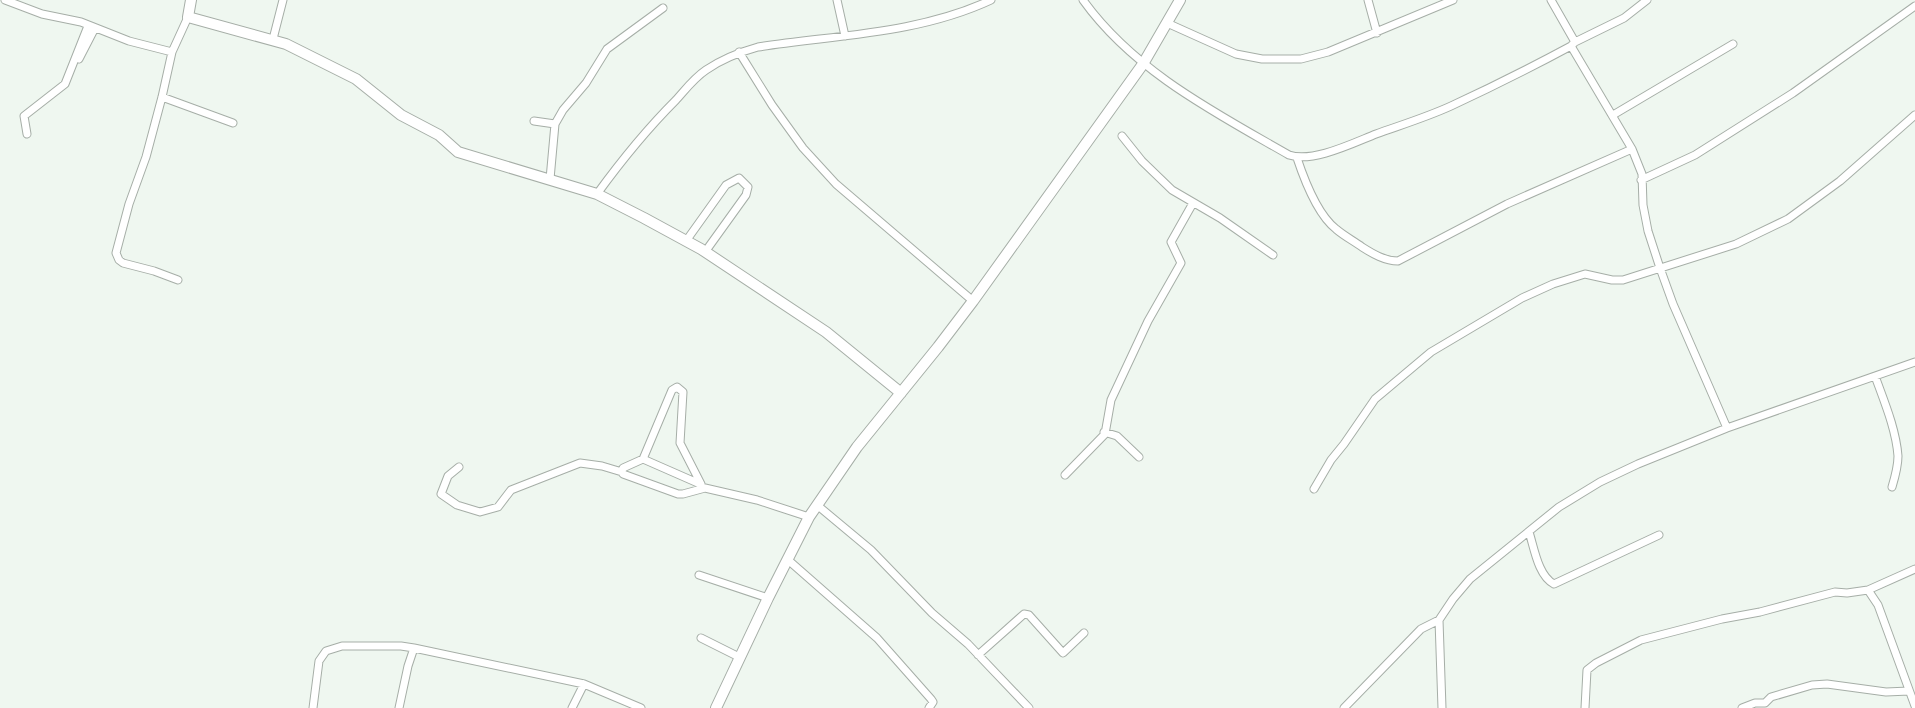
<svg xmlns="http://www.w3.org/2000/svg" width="1915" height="708" font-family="Ubuntu,sans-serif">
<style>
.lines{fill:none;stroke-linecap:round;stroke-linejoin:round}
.street-casing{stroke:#a6aea7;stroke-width:9}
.secondary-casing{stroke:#a6aea7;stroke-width:12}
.street{stroke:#fff;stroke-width:7}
.secondary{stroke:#fff;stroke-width:10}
</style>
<rect width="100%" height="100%" fill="#eff7f0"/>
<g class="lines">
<defs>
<path id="street" d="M5,0L42,14L81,22L129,41L172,52
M837,0L845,36
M1083,0C1134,71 1214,112 1289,155C1313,163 1353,143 1376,134C1401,125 1427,117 1451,106C1492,87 1532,67 1571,46L1575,42L1624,18L1647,0
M1368,0L1377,33
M1551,0L1575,42
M1167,23L1236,54L1262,59H1301L1328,52L1453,0
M273,39L283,0
M1571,46L1632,149L1642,174L1643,205L1648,231L1660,268L1673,304L1727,428
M739,52L772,105L803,148L836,184L973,301
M79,59L95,28
M162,97L233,123
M1613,115L1733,44
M534,121L555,124
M27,134L24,116L65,84L88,26
M1122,136L1142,161L1172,190L1220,218L1273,255
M1297,158C1304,179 1318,215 1336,229C1344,236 1354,241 1362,247C1373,254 1385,261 1398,261L1507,204L1632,149
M550,179L555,124L563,110L586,83L607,49L663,8
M1641,180L1695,155L1793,93L1915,6
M597,194C621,161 647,129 676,100C685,90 694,78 706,70C722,59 740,52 758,47C836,35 918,34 991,0
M686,241L726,185L739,178L748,187L746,195L705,252
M178,280L154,271L123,263L119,260L116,253L129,204L146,157L162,97L172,52L188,17
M1875,376C1884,401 1896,429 1898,456C1898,467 1895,477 1892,487
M1104,432L1117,436L1139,457
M643,459L672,390L677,387L683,392L680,443L701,484
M459,467L448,476L441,494L457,505L480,512L498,507L511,490L580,463L602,466L622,472
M1065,475L1105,434L1111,400L1148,321L1181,263L1171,242L1193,203
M700,484L643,459L623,468L622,472L623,474L678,494H683L705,488L757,500L809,517
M1314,489L1331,460L1344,444L1375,399L1431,352L1522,298L1553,284L1585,274L1612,280H1623L1736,244L1788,219L1840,181L1915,115
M817,505L871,550L932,613L968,644L1029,708
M1529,532C1534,547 1538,576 1554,584L1659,535
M787,559L877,638L931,699L933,702L929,708
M1915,569L1868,590L1878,605L1915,706
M699,575L768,598
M701,638L739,657
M978,655L1024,614L1029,615L1063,653L1084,633
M313,708L319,661L326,651L342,646H401L414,648L584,684L641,708
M399,708L408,666L414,648
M572,708L584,684
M1344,708L1421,629L1439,620
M1442,708L1439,620L1453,599L1470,579L1559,507L1600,482L1638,464L1727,428L1915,362
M1585,708L1587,670L1596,663L1641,640L1722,619L1760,612L1835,592L1847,593L1868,590
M1742,708L1755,703H1765L1771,697L1812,685L1827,684L1886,692L1909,691"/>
<path id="secondary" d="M191,0L188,17L286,44L356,79L401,115L439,135L458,152L597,194L644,218L701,249L826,332L901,393
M716,708L768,598L809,517L857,447L938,347L973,301L1143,64L1180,0"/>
</defs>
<use href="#street" class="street-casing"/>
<use href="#secondary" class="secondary-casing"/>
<use href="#street" class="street"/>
<use href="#secondary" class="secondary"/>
</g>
</svg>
